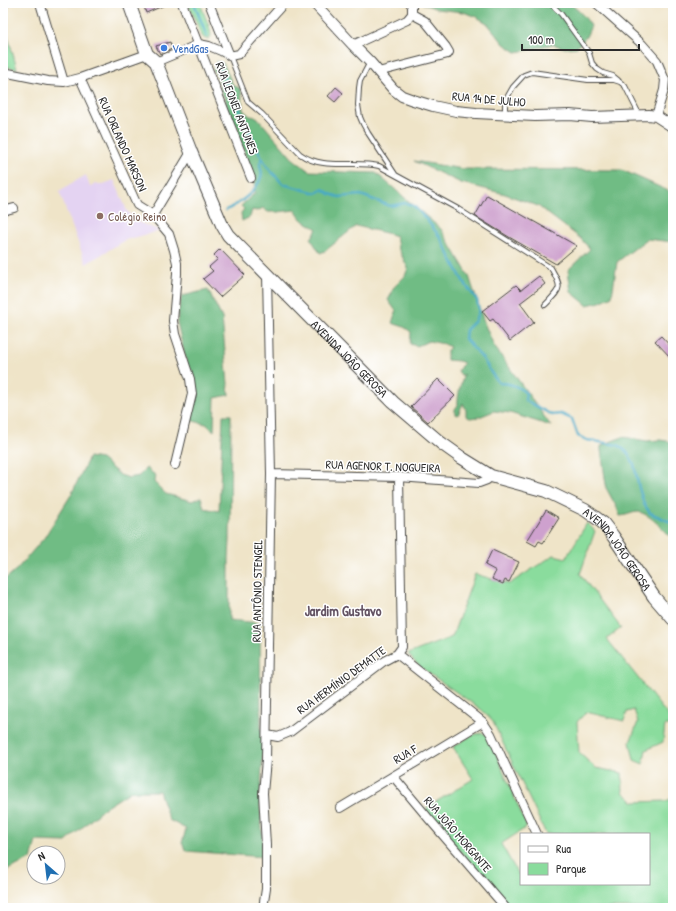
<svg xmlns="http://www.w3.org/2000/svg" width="676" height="911" font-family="'Patrick Hand',sans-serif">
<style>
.built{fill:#e4d3f2}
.green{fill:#8adc9d;stroke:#5a8464}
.forest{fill:#6fbc84;stroke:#4d7458}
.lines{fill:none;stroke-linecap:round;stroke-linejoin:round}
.stream{stroke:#46a9c6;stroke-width:2.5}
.building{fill:#cea1ce}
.service-casing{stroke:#484743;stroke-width:6}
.minor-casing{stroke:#484743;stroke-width:10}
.tertiary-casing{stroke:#484743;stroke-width:12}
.secondary-casing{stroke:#484743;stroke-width:14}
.service{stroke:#fff;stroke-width:4}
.minor{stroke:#fff;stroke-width:8}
.tertiary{stroke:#fff;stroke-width:10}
.secondary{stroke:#fff;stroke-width:12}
.shop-dot{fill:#3f7fe0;stroke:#fff;stroke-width:1.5}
.education-dot{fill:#8d6e63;stroke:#fff;stroke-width:1.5}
.labels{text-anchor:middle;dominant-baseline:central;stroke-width:3;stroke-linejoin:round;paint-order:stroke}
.shop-label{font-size:12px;fill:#366cbe;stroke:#fff;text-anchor:start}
.street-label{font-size:12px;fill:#2b2b2b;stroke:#fff}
.education-label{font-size:12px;fill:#785e54;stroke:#fff;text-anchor:start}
.quarter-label{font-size:14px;font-weight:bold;fill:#645464;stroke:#fff}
</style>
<rect width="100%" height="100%" fill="#fff"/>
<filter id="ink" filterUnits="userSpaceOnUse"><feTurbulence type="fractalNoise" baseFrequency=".025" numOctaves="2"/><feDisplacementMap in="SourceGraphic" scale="8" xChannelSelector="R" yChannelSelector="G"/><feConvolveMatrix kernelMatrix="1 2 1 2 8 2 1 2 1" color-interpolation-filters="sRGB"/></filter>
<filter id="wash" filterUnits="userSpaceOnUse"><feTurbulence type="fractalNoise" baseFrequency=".012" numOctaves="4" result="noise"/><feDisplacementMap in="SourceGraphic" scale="16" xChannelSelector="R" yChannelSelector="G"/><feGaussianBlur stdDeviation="0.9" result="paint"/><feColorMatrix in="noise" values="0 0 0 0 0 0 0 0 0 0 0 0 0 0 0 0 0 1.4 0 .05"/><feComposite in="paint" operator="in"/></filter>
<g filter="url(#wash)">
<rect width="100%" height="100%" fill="#efe4c8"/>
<path class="built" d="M86,175L90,187L96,183L101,185L114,180L119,191L127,211L136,221L160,231L125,240L86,264L59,191Z"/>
<path class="green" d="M188,3H200L210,29L211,36C209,40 205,40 202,36Z
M3,18L17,69L3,66Z
M587,523L595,531L580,574L621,628L607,639L669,717L673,721V725H665L663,742L646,750L643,764L634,760L630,742L638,722L634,710L627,712L624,721L586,712L577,722L579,753L596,768L622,773L623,792L634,802L666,801L673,798V908H510L506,905L431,817L426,808L473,779L453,747L472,735L482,733L488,735L527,827L501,844L518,874L521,872V884H649V834H546L493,722L482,710L420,667L413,660L408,654L452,637L475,574L509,584L554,555L566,558Z"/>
<path class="forest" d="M421,3H569C577,9 586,17 591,26L586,37L577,47L565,48L552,44L528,50L516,52L504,44L487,23L475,16L463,12L437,9Z
M217,63H223L233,85L241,89L243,110L250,116L257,117L292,158L309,171L376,173L441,229L469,276L485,325L494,346L551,426L510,413L494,411L479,417L470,418L466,416V410L463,403L458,415L455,414V409L458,405C457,398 461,382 464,374L462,376L458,371L461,366L464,363L459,361L447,360V351L450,347L444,344L429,341L417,346L410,344L411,332L404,327L392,323L396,311L388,300L392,293L393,288L405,276L408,268L398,248L396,236L386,233L356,226L325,251L320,253L311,239L317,229L301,219L295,210L278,212H268L263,208L257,211L252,210L250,217L242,221L241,213L244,209L241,206L255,193L254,178L237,134L239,130L236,124L233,123C232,119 230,117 229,114C226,108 226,103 225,97L222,95L218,77L213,70Z
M414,161L463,169L622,170L673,193V242L647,239L617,262L612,296L600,302L587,305L571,292L568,270L590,249L580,238L538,206L505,194L461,183Z
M208,290L222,318L229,395L215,398L214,431L206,424L189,420L194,395L177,322L179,308L182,296Z
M223,415H231L230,540L229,558V620L260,623L261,729L263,750L260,803L264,857L186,851L182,843L186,829L169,820L159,791H131L103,809L66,842L36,841L31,859L3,872V581L17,569L44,538L71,495L89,457L101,459L120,475L129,478L139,476L146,468L155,475L154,482L166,494L192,501L201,497L204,508L219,511Z
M623,437L647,441L660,440L673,442V539C665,531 649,513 638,512C632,512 626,516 620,516L617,508L605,486L606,485L601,450V446L612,441Z"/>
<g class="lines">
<path class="stream" d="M194,3L207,36
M217,62L262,158C261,160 260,162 260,164C260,169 263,171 261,177C257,191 239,204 226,210
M262,158L269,169L283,184L316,193L323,189L330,194L339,197L361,195L390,206L406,203L414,206L427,220L440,237L463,281L477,300L479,310L475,321L466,330L465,339L483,359L492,374L499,383C511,383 517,386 526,393L525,400L552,415L561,414L572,419L578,436L587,440L618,445L628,453L634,464L639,488L644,504L650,513L673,523"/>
</g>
<g id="blocks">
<path class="building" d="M151,3H170L146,13L144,6Z
M170,42L172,49L160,54L156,46Z
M336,87L343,93L335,102L328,96Z
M487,195L577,246L556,264L509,237L475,216Z
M220,249L245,275L220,297L203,279L213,271L209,267L218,259L214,255Z
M539,276L545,284L520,303L534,322L510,341L493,319L490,321L482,311L516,285L521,290Z
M661,336L673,349V360L655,341Z
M438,379L455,396L428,422L411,407Z
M546,510L559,518L543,543L539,541L536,546L527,541Z
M492,550L519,562L509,582L505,580L503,584L492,579L496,571L485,565Z"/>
</g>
</g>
<g filter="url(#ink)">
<use href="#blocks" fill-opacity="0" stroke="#484743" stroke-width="1"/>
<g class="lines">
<defs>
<path id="service" d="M550,3L561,14L589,53L592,63L597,69L603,73L613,76L618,80
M230,56L248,102L262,114L300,154C324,171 352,160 379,166L458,209L551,268C563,289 561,288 545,305
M370,62L360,81L359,88L358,105L360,117L363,124L368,133L395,174
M505,114V101L513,87L524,75L532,72L588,80H614L620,82L625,86L639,114"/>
<path id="minor" d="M40,3L64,82
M182,3L251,178
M209,3L230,56
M596,3L642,44L657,61L665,80L664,90L656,116
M3,5L5,3
M353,45L407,20L412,14V6L410,3
M230,56L239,54L284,3
M156,62L199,44L209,46L221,51L230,56
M3,72L48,81L64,82L80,78L147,54
M378,72L448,54L449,52L446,47L425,21L412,14
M80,78L137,205L153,215L169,234L174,250L177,263V274L173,321L175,334L190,379L192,394L175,465
M3,211L14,208
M153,215L191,152
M271,474L399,477L479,483L487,480L491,476
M397,654L483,722L491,734L537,834
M267,735L278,737L290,732L384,661L397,654L402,647L399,477
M393,776L429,819L505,907
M340,808L483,722
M263,908L266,889V845L263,793L266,760L271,474L267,274"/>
<path id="tertiary" d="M314,3L353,45L370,62L393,89L402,96L413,100L433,106L456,111L476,113L535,116L570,115L592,117L649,115L656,116L673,127"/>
<g id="secondary">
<path id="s1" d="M129,3L147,54L156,62L191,152L222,225L228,235L393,402L441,443L462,458L491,476L546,491L585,510L595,517L603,523L613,536L654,597L673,619"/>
</g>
</defs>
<use href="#service" class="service-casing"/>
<use href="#minor" class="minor-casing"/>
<use href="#tertiary" class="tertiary-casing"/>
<use href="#secondary" class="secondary-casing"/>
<use href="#service" class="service"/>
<use href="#minor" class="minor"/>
<use href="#tertiary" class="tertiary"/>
<use href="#secondary" class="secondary"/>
</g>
</g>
<circle class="shop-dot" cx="164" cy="48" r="4"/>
<circle class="education-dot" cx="100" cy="216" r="4"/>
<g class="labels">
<g class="shop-label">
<text x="172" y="48">VendGas</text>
</g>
<g class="street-label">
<text transform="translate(489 99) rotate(5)">RUA 14 DE JULHO</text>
<text transform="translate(237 108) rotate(69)">RUA LEONEL ANTUNES</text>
<text transform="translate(123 144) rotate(66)">RUA ORLANDO MARSON</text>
<text stroke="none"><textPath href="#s1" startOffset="427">AVENIDA JOÃO GEROSA</textPath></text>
<text transform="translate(383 466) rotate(2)">RUA AGENOR T. NOGUEIRA</text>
<text stroke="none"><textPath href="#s1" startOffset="763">AVENIDA JOÃO GEROSA</textPath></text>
<text transform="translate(257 591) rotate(-89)">RUA ANTÔNIO STENGEL</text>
<text transform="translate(341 680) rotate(-36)">RUA HERMÍNIO DEMATTE</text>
<text transform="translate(405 754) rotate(-31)">RUA F</text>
<text transform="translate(458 834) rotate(49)">RUA JOÃO MORGANTE</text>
</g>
<g class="education-label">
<text x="108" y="216">Colégio Reino</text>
</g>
<g class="quarter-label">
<text x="343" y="610">Jardim Gustavo</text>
</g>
</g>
<rect width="676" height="911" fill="none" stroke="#fff" stroke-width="16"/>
<rect x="520" y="833" width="130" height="52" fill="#ffffff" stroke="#aaaaaa"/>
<rect x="528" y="846" width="20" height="6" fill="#ffffff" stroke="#aaaaaa"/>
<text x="556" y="853" font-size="12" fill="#2b2b2b">Rua</text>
<rect x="528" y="863" width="20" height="12" fill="#8adc9d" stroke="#aaaaaa"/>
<text x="556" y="873" font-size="12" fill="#2b2b2b">Parque</text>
<g transform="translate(46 865) rotate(332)"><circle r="19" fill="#ffffff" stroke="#aaaaaa"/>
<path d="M0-3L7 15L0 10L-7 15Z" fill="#1f6fb2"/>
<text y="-6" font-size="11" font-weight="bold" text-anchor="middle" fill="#2b2b2b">N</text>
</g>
<path d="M522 44v6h117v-6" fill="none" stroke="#2b2b2b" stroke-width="2"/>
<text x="528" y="44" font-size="12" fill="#2b2b2b" stroke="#ffffff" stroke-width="3" paint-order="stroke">100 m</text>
</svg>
